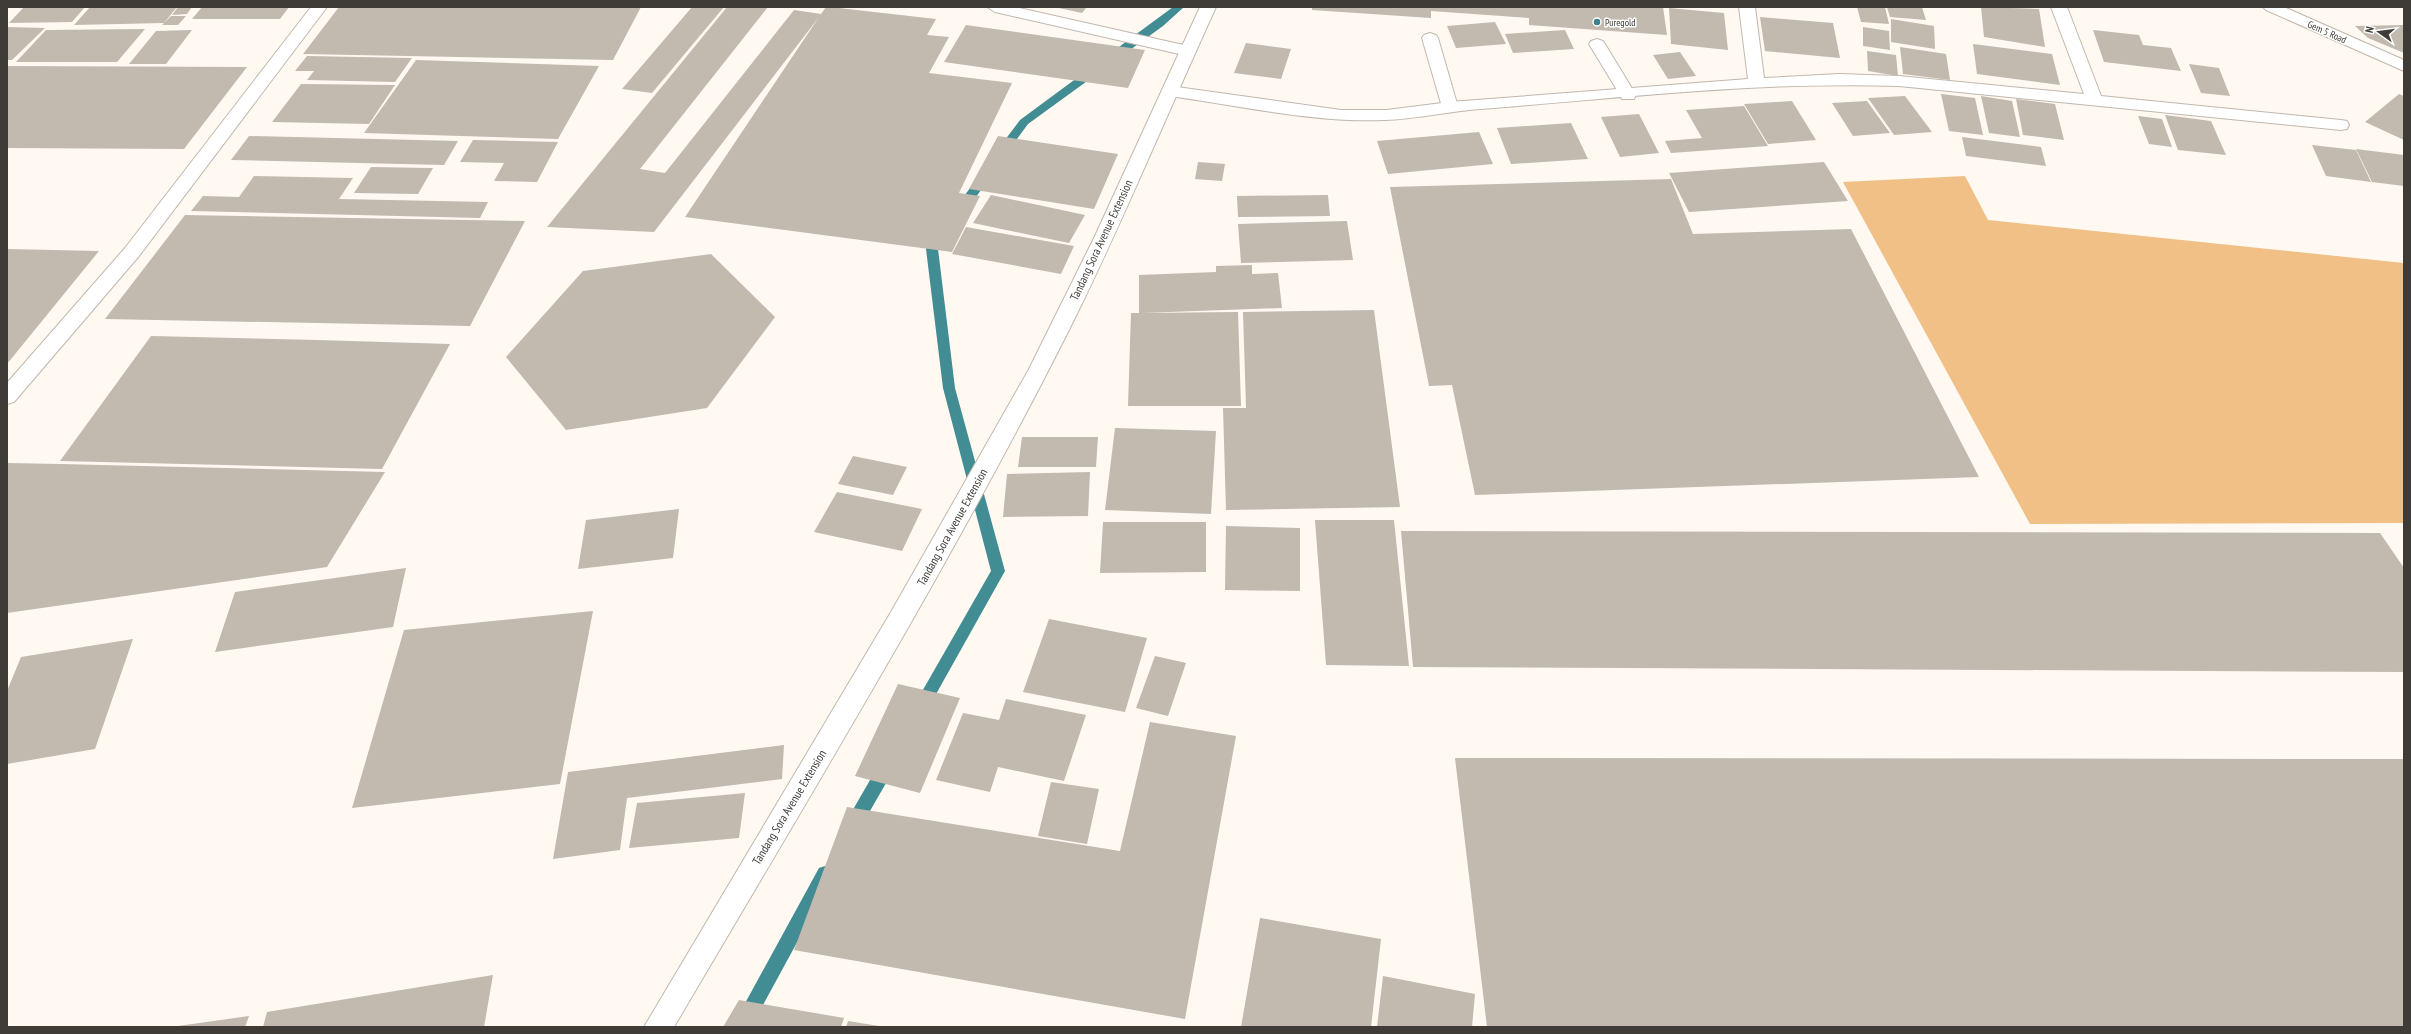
<svg xmlns="http://www.w3.org/2000/svg" width="2411" height="1034" font-family="'PT Sans Narrow',sans-serif">
<style>
.green{fill:#f1c086}
.lines{fill:none;stroke-linecap:round;stroke-linejoin:round}
.stream{fill:#428c94;fill-rule:evenodd}
.building{fill:#c2b9af}
.service-casing{stroke:#c1b7ad;stroke-width:2}
.minor-casing{stroke:#c1b7ad;stroke-width:2}
.secondary-casing{stroke:#c1b7ad;stroke-width:2}
.service{fill:#fff;fill-rule:evenodd}
.minor{fill:#fff;fill-rule:evenodd}
.secondary{fill:#fff;fill-rule:evenodd}
.poi-dot{fill:#3b828b;stroke:#fff;stroke-width:1.5}
.labels{text-anchor:middle;dominant-baseline:central;stroke-width:3;stroke-linejoin:round;paint-order:stroke}
.far-poi-label{font-size:10px;fill:#3f3c37;stroke:#fff;text-anchor:start}
.far-street-label{font-size:10px;fill:#3f3c37;stroke:#fff}
.street-label{font-size:12px;fill:#3f3c37;stroke:#fff}
</style>
<rect width="100%" height="100%" fill="#fff9f2"/>
<path class="green" d="M1965,176L1988,220L2404,263V523L2030,524L1843,182Z"/>
<g class="lines">
<path class="stream" d="M1173,7H1184L1163,26L1028,124L1005,155H997L995,153L1020,120Z
M986,171L990,172V178L964,213H956V207L982,172Z
M942,231L948,235L938,249L955,388L1005,571L926,712L921,714L916,712L913,707L916,702L991,571L943,388L926,249L938,232Z
M887,759L893,761L895,766L893,771L859,830L853,833L847,830L845,825L847,820L881,761Z
M825,866L831,868L833,874L831,880L751,1027H732L819,868Z"/>
</g>
<path class="building" d="M24,7H85L72,22L9,23Z
M90,7H177L164,23L74,25Z
M178,7H192L187,14L172,15Z
M202,7H289L280,19H192Z
M339,7H641L613,60L303,54Z
M692,7H724L652,93L622,89Z
M727,7H768L640,169L665,173L794,10L821,14L826,7H830L936,19L927,35L949,37L929,73L1012,83L959,193L980,196L952,252L685,217L819,17L654,232L547,227Z
M1054,7H1087L1082,13Z
M1312,7H1663L1667,35L1529,25V18L1431,11V18L1312,10Z
M1857,7H1885L1889,24L1861,22Z
M1887,7H1922L1926,20L1890,17Z
M1981,7L2039,9L2045,47L1984,37Z
M1669,8L1724,13L1728,50L1671,44Z
M171,16H186L178,25H162Z
M1760,17L1833,23L1840,58L1765,51Z
M1891,19L1934,26L1935,49L1891,42Z
M1495,22L1506,44L1456,48L1447,26Z
M966,25L1145,50L1128,88L944,62Z
M2404,25V53L2368,38L2355,26Z
M7,27L45,28L12,60H7Z
M1863,27L1889,31L1890,50L1863,46Z
M145,29L117,62H16L46,30Z
M192,30L166,64H129L156,31Z
M1565,30L1574,49L1513,53L1505,34Z
M2093,30L2139,35L2143,45L2171,48L2181,71L2104,62Z
M1246,43L1291,49L1281,79L1234,73Z
M1973,44L2052,54L2060,85L1977,74Z
M1900,47L1946,54L1950,80L1903,74Z
M1867,51L1896,55L1898,76L1868,71Z
M1680,52L1696,76L1668,79L1653,55Z
M307,56L412,58L395,82L307,80L314,71H295Z
M416,60L599,66L558,139L364,133Z
M2189,64L2219,68L2230,96L2201,93Z
M7,66L247,67L184,149L7,148Z
M301,84L395,85L369,124L272,122Z
M1941,94L1975,98L1983,135L1949,131Z
M2399,94L2404,96V140L2365,122Z
M1905,96L1932,132L1894,135L1868,98Z
M1981,96L2012,101L2020,137L1989,133Z
M2016,99L2055,104L2064,140L2023,135Z
M1792,101L1816,140L1768,144L1744,104Z
M1867,101L1890,133L1853,136L1832,103Z
M1744,106L1768,146L1671,153L1665,141L1702,138L1686,110Z
M1639,114L1659,153L1620,157L1601,117Z
M2165,115L2211,121L2226,155L2178,150Z
M2138,116L2162,119L2172,147L2149,144Z
M1571,123L1588,159L1511,164L1497,128Z
M1479,132L1493,164L1388,174L1377,141Z
M249,136L458,141L444,165L231,160Z
M998,136L1118,154L1094,209L969,189Z
M1962,137L2041,147L2046,166L1966,156Z
M473,140L558,142L537,182L494,181L504,163L460,162Z
M2312,145L2356,150L2371,182L2326,176Z
M2356,149L2404,155V186L2372,182Z
M1198,162L1225,164L1222,181L1195,179Z
M1824,162L1848,201L1689,212L1669,173Z
M371,167L433,168L418,194L354,193Z
M254,176L353,178L339,199L488,202L480,218L191,211L203,196L239,197Z
M1671,179L1693,234L1851,229L1979,477L1475,495L1452,385L1429,386L1390,187Z
M991,195L1085,215L1069,243L973,223Z
M1328,195L1330,216L1238,217L1237,196Z
M185,215L525,221L470,326L105,319Z
M1347,221L1353,260L1241,263L1238,224Z
M966,227L1074,246L1061,274L952,254Z
M7,249L99,251L7,364Z
M711,254L775,317L707,408L566,430L506,357L583,271Z
M1252,265V274L1278,273L1282,308L1141,313L1238,312L1241,406H1128L1131,313H1139V275L1216,272V266Z
M1374,310L1400,507L1226,510L1223,408H1246L1243,312Z
M151,336L317,340L450,344L382,469L60,461Z
M1115,428L1216,431L1211,514L1105,510Z
M1022,437H1098L1096,467H1018Z
M853,456L907,467L893,495L838,484Z
M7,463L61,464L385,472L327,567L7,613Z
M1090,472L1088,516L1003,517L1007,474Z
M837,492L922,509L902,551L814,532Z
M679,509L673,558L578,569L586,520Z
M1315,520H1394L1409,666L1326,665Z
M1103,522H1206V572L1100,573Z
M1226,526L1300,528V591L1225,590Z
M1401,531L2380,533L2404,568V672L1413,667Z
M406,568L393,627L215,652L235,592Z
M593,611L560,784L352,808L404,630Z
M1049,619L1147,638L1125,712L1023,692Z
M133,639L95,749L7,764V691L21,657Z
M1155,656L1186,663L1168,716L1136,708Z
M898,684L960,698L920,793L855,776Z
M1006,699L1086,715L1064,781L998,767L990,792L936,780L963,713L999,720Z
M1150,722L1236,736L1185,1019L794,950L847,807L1120,851Z
M784,745L782,779L627,798L620,850L553,859L568,772Z
M1455,758L2404,759V1027H1487Z
M1051,782L1099,789L1087,844L1038,836Z
M745,793L739,838L629,848L637,803Z
M1260,918L1381,939L1371,1027H1241Z
M493,975L484,1027H263L267,1012Z
M1383,976L1475,994L1472,1027H1377Z
M739,1000L844,1018L841,1027H723Z
M249,1016L245,1027H178V1026Z
M848,1021L879,1026L878,1027H846Z"/>
<g class="lines">
<defs>
<path id="service" d="M1430,33L1436,35L1438,38L1458,107L1456,111H1444L1442,107L1422,38L1424,35Z
M1597,39L1603,41L1605,44L1636,95L1634,99H1622L1620,95L1589,44L1591,41Z"/>
<path id="minor" d="M311,7H327L139,256L14,402L7,404V383L125,248Z
M987,7H1015L1188,46L1194,48L1196,51L1194,54L1188,56L995,12Z
M1739,7H1755L1764,78L1839,74L1899,76L2084,94L2051,7H2067L2101,96L2341,120L2347,121L2349,125L2347,129L2341,130L1899,86C1756,81 1612,99 1469,110C1442,113 1413,119 1385,120C1314,123 1241,106 1170,96L1164,95L1162,91L1164,87L1170,86L1341,110H1387L1450,102L1748,79Z
M2263,7H2284L2404,60V71L2266,10Z"/>
<path id="secondary" d="M1200,7H1216C1167,114 1122,224 1069,330C949,568 809,797 674,1027H644L891,612L1028,371L1095,236Z"/>
</defs>
<use href="#service" class="service-casing"/>
<use href="#minor" class="minor-casing"/>
<use href="#secondary" class="secondary-casing"/>
<use href="#service" class="service"/>
<use href="#minor" class="minor"/>
<use href="#secondary" class="secondary"/>
</g>
<circle class="poi-dot" cx="1597" cy="22" r="4"/>
<g class="labels">
<g class="far-poi-label">
<text x="1605" y="22">Puregold</text>
</g>
<g class="far-street-label">
<text transform="translate(2327 32) rotate(24)">Gem 5 Road</text>
</g>
<g class="street-label">
<text transform="translate(1101 240) rotate(-65)">Tandang Sora Avenue Extension</text>
<text transform="translate(952 527) rotate(-61)">Tandang Sora Avenue Extension</text>
<text transform="translate(789 807) rotate(-59)">Tandang Sora Avenue Extension</text>
</g>
</g>
<rect width="2411" height="1034" fill="none" stroke="#3f3c37" stroke-width="16"/>
<g transform="translate(2379 32) rotate(284)" stroke="#ffffff" stroke-width="3" paint-order="stroke">
<path d="M0-3L7 15L0 10L-7 15Z" fill="#3f3c37"/>
<text y="-6" font-size="11" font-weight="bold" text-anchor="middle" fill="#3f3c37">N</text>
</g>
</svg>
